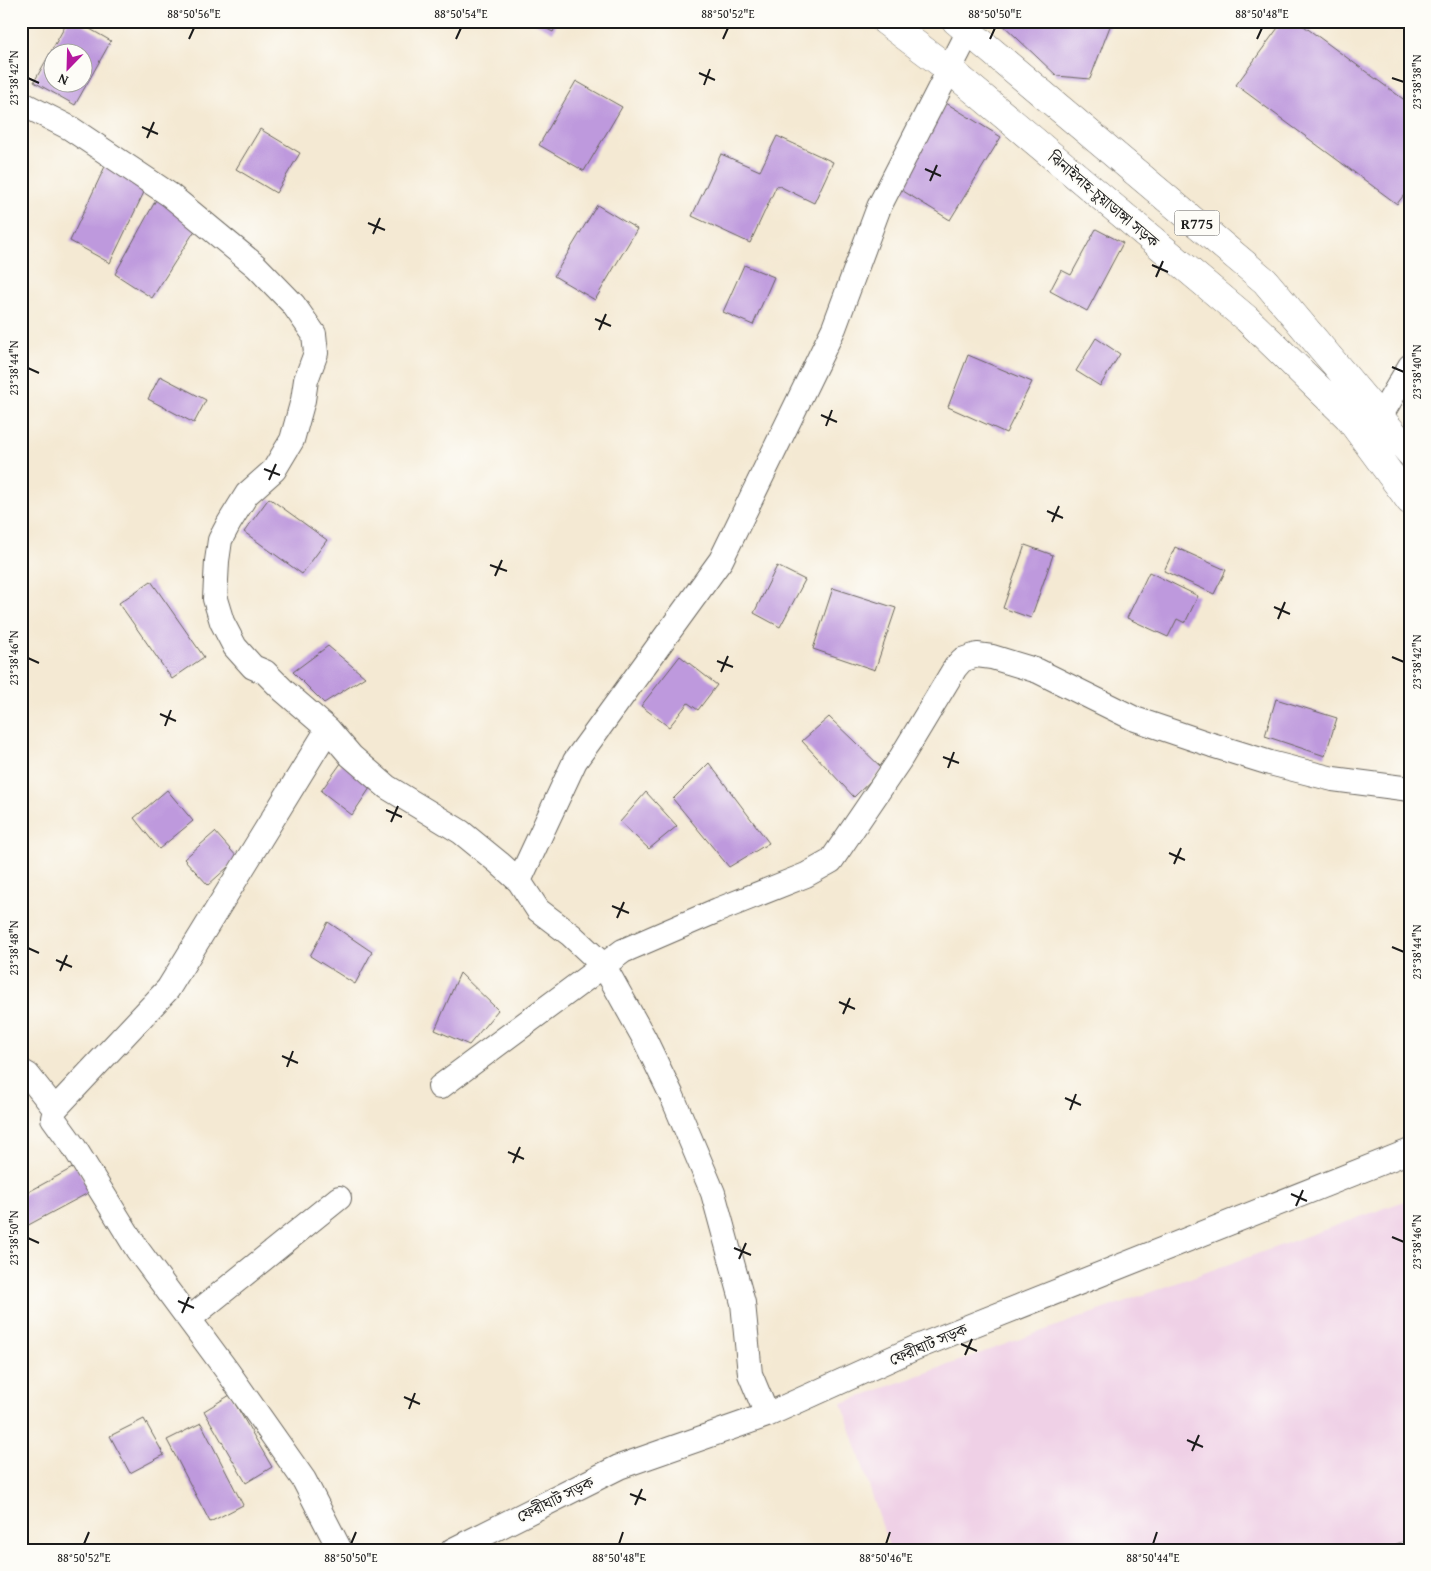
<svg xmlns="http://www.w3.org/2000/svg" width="1431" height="1571" font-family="'Gentium Book Plus','Noto Serif Bengali',serif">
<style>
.built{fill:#efd0e6}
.building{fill:#be99dd;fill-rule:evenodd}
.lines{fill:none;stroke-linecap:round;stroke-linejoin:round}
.service-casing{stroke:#68645c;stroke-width:14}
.minor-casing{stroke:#68645c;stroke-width:26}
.primary-casing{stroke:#68645c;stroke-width:29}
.service{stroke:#fff;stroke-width:12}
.minor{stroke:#fff;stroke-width:24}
.primary{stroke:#fff;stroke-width:28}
.ticks{fill:none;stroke:#1c1c1c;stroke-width:2}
.labels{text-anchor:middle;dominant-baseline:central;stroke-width:4;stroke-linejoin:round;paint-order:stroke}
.shield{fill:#fdfcf7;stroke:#605f5e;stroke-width:1}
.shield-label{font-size:15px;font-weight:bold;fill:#1c1c1c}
.street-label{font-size:16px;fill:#1c1c1c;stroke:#fdfcf7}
.neatline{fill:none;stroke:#1c1c1c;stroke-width:2}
.ticks-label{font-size:12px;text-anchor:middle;fill:#1c1c1c}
</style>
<rect width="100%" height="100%" fill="#fdfcf7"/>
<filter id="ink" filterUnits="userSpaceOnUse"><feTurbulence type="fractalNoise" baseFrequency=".02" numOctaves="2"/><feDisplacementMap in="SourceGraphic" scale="10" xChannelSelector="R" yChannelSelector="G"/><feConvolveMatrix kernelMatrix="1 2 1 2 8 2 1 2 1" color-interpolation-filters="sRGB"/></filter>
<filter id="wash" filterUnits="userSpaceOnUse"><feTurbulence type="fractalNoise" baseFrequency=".0096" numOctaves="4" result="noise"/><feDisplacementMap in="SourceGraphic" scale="20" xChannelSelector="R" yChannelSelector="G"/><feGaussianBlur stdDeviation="1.12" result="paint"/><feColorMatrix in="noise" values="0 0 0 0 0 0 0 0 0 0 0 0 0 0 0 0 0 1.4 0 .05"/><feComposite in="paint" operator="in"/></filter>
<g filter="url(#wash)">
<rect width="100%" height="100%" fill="#f4e9d3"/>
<path class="built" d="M1410,1199V1550H890L842,1403Z"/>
<g id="blocks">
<path class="building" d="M68,21H76L111,41L75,105L34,82ZM52,52H82V82H52Z
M531,21H558L553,32Z
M999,21H1112L1090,79L1057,76Z
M1283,21H1297L1410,104V187L1397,204L1236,85Z
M576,81L622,107L584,171L539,145Z
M946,103L1001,137L950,220L895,186Z
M260,129L300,153L276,193L236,169Z
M777,136L833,162L814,203L777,185L750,243L692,216L721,154L760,171Z
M108,160L147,186L110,263L70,241Z
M157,198L199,224L152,298L115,274Z
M597,205L637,229L595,300L554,276Z
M1096,229L1123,243L1087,311L1050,291L1061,270L1071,275Z
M744,265L774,277L753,325L723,312Z
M1096,338L1120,354L1100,386L1076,371Z
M968,355L1032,382L1006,433L948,407Z
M160,376L206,400L194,423L148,399Z
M269,498L327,540L302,574L244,532Z
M1025,545L1053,555L1031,618L1003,608Z
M1175,547L1226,570L1214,594L1164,571Z
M777,566L805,580L780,627L754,613Z
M1149,572L1198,596L1185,623L1177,619L1168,637L1127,618Z
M151,581L204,657L172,679L119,603Z
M833,588L896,608L875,670L813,649Z
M328,646L365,677L324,703L293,672Z
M680,656L717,685L698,710L688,703L669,727L641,706Z
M1276,699L1337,718L1325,756L1265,736Z
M829,717L883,769L854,797L802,741Z
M344,759L374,782L352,815L321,791Z
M709,763L769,843L729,867L673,799Z
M167,790L193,821L159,849L134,818Z
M646,792L677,826L649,849L620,822Z
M215,832L238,858L208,885L184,859Z
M328,922L372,952L355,984L310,956Z
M460,973L498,1010L469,1045L435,1030Z
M76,1166L90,1192L21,1229V1196Z
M230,1395L272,1467L246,1483L204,1411Z
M144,1419L164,1455L130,1473L110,1436Z
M201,1423L243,1505L210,1522L167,1440Z"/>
</g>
</g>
<g filter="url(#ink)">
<use href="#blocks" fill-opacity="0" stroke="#68645c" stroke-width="1"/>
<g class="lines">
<defs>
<path id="service" d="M1399,1550L1410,1546"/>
<path id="minor" d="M21,103L70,128L170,195L256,266L293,304L314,334L316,353L306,380L303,400L292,440L274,470L247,494L229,523L220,540L217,561L215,599L222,622L235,647L253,667L265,672L284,691L328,729L351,756L387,787L461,832L499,863L519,881L538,910L571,935L604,966L644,1038L672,1096L713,1193L743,1303L750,1374L767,1415
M1380,417L1410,366
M328,729L168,989L55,1109L53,1118L74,1147L137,1249L228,1372L304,1480L340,1550
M519,881L575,761L721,560L834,328L879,207L969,31
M21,1071L28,1075L55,1109
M440,1087L623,951L718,910L806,875L831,861L899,761L955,668L962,660L977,655L992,657L1038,671L1135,719L1212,745L1270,763L1333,779L1410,789
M189,1319L339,1198
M453,1550L619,1467L767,1415L915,1348L1410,1151"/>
<path id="primary" d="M885,21L950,70L1247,319L1348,417L1410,501
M956,21L1265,281L1410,453"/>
</defs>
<use href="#service" class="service-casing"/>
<use href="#minor" class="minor-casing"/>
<use href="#primary" class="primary-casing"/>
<use href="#service" class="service"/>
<use href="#minor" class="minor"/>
<use href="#primary" class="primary"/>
</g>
</g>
<path class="ticks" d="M189,39L194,28M456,39L461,28M723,39L728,28M990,39L995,28M1257,39L1262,28M699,73L715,80M28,78L39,83M1392,78L1404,82M704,85L710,69M142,127L158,134M147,138L154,122M925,169L941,176M930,181L937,165M368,223L385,230M373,234L380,218M1152,265L1168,272M1156,277L1163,261M595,319L611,326M599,330L606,314M1392,367L1404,372M28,368L39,373M821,415L837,422M826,426L832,410M264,469L280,475M269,480L276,464M1047,511L1063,518M1052,522L1059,506M490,565L507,571M495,576L502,560M1274,607L1290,614M1278,619L1285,602M1392,657L1404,662M28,658L39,663M717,661L733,667M721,672L728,656M160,714L176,721M165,726L171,710M943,757L959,763M948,768L954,752M386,810L402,817M391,822L398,806M1169,853L1185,860M1174,864L1181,848M612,906L629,913M617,918L624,902M1392,947L1404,952M28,948L39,953M56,960L72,967M60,971L67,955M839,1002L855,1009M843,1014L850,998M282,1056L298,1063M287,1067L293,1051M1065,1098L1081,1105M1070,1110L1076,1094M508,1152L524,1159M513,1163L520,1147M1291,1194L1307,1201M1296,1206L1303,1190M1392,1237L1404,1242M28,1238L39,1243M734,1248L751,1255M739,1259L746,1243M178,1301L194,1308M182,1313L189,1297M961,1344L977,1351M965,1355L972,1339M404,1397L420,1404M409,1409L415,1393M1187,1440L1203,1447M1192,1451L1199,1435M630,1494L646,1500M635,1505L642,1489M84,1544L89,1532M351,1544L356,1532M619,1544L623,1532M886,1544L890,1532M1153,1544L1157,1532"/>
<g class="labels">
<rect class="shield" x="1174.5" y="210.5" width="45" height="25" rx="4"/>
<g class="shield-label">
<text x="1197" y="223">R775</text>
</g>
<g class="street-label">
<text transform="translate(1104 199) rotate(40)">ঝিনাইদাহ-চুয়াডাঙ্গা সড়ক</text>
<text transform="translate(928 1344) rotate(-23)">ফেরীঘাট সড়ক</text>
<text transform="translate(555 1499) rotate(-26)">ফেরীঘাট সড়ক</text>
</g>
</g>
<rect width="1431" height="1571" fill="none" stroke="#fdfcf7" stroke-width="55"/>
<g transform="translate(68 68) rotate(203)"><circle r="24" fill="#fdfcf7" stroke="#a3a29f"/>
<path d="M0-4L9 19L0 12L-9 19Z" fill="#b5179e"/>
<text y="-8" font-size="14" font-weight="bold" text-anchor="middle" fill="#1c1c1c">N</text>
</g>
<rect x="28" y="28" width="1376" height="1516" class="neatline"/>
<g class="ticks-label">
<text x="194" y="18">88°50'56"E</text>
<text x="461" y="18">88°50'54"E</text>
<text x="728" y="18">88°50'52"E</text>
<text x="995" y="18">88°50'50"E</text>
<text x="1262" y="18">88°50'48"E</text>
<text transform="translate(14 78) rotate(-90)" y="4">23°38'42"N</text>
<text transform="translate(1417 82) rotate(-90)" y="4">23°38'38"N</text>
<text transform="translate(14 368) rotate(-90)" y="4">23°38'44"N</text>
<text transform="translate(1417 372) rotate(-90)" y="4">23°38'40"N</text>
<text transform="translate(14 658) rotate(-90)" y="4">23°38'46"N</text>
<text transform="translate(1417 662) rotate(-90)" y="4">23°38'42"N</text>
<text transform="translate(14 948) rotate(-90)" y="4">23°38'48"N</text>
<text transform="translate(1417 952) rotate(-90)" y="4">23°38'44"N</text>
<text transform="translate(14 1238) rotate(-90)" y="4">23°38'50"N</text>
<text transform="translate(1417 1242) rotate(-90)" y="4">23°38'46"N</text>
<text x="84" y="1562">88°50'52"E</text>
<text x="351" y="1562">88°50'50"E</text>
<text x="619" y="1562">88°50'48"E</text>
<text x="886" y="1562">88°50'46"E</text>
<text x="1153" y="1562">88°50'44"E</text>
</g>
</svg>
